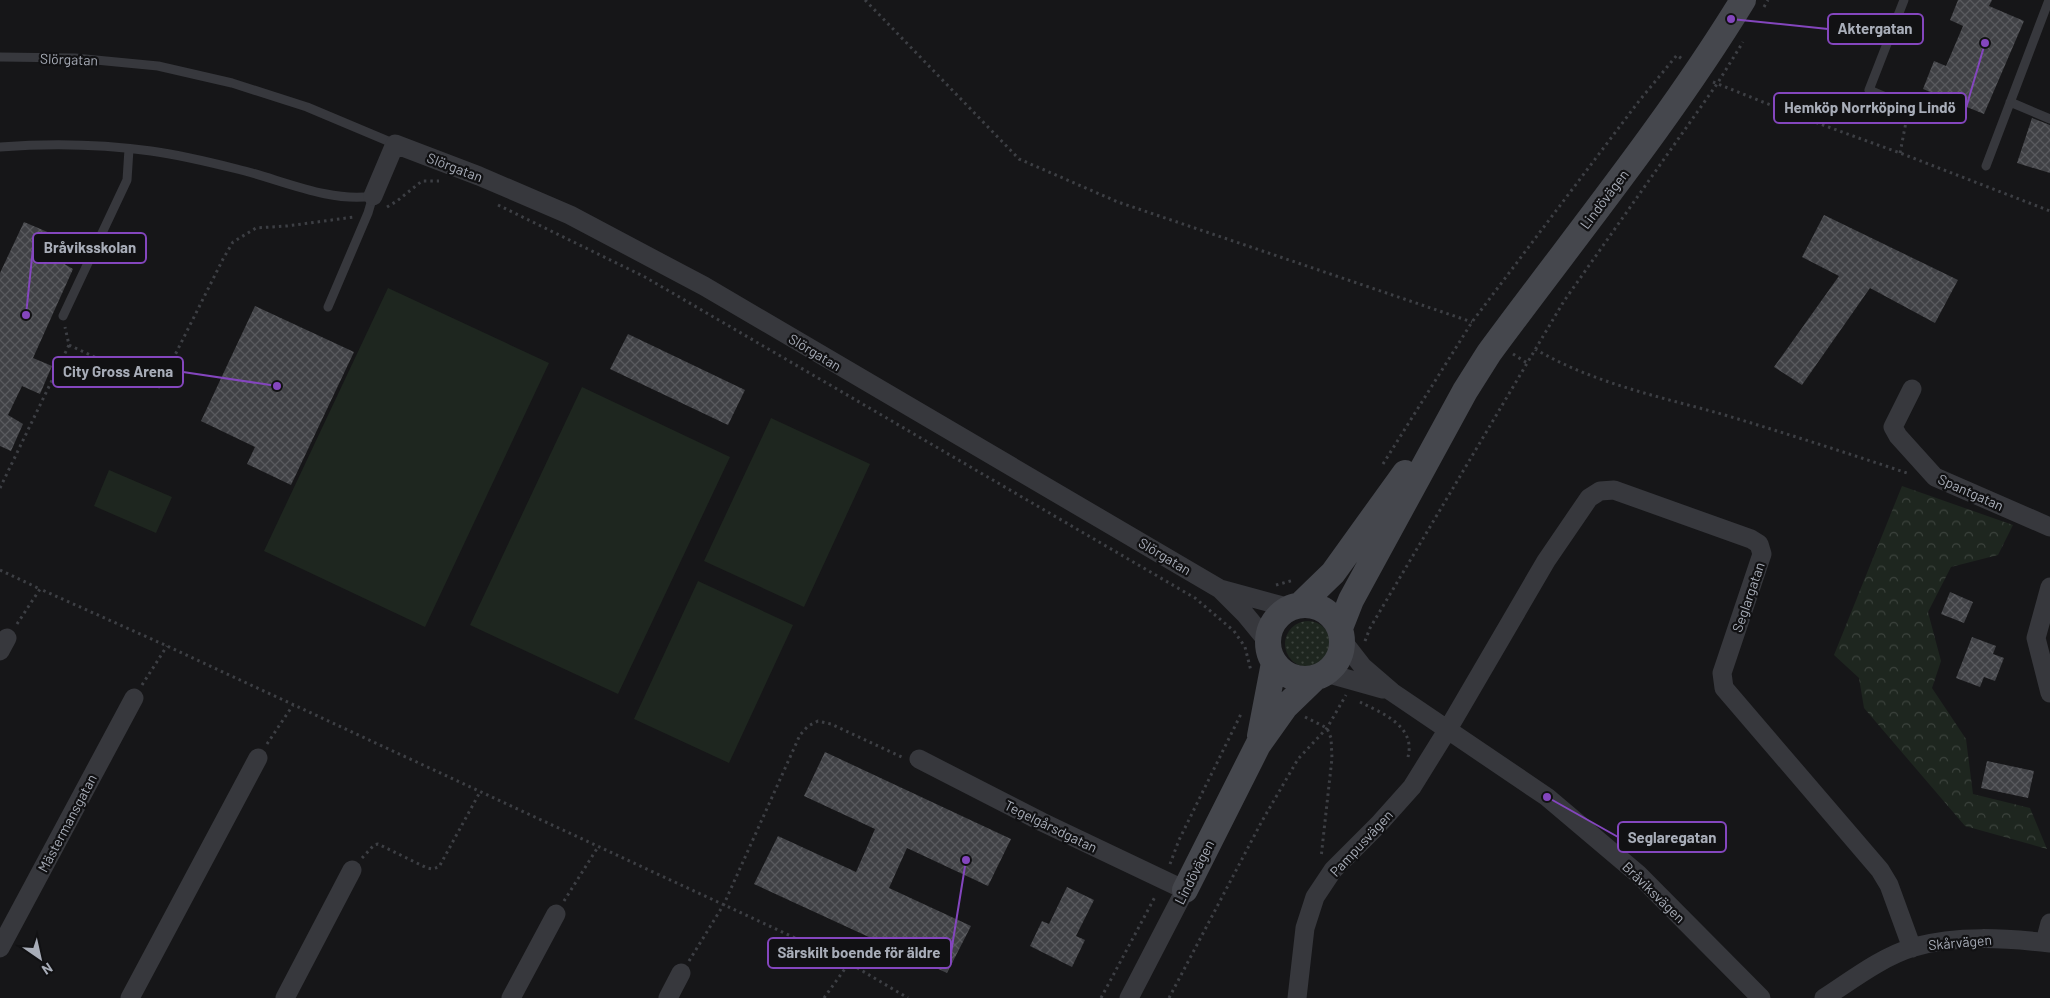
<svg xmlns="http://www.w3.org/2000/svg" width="2050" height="998" font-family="Barlow,sans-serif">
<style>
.grass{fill:url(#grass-dots)}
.forest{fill:url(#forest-crowns)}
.pitch{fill:#1e261f}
.building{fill:url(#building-cross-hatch)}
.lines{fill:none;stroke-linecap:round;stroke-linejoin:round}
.path{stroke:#3d3f44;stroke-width:3;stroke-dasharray:2.5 4;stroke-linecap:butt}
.lane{stroke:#37383d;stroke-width:9}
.street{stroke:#37383d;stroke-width:19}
.secondary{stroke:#45474d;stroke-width:26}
.labels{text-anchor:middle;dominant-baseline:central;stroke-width:4.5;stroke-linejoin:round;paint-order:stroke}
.street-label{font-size:14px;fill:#a8adb8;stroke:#111113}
.leader{fill:none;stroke:#8446be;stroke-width:2}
.callout-dot{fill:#8446be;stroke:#111113;stroke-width:2}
.callout{fill:#111113;stroke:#8446be;stroke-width:2}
.callout-label{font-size:15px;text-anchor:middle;font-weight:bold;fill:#a8adb8}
</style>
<defs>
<pattern id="grass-dots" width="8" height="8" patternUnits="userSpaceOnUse" patternTransform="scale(1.25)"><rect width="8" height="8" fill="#1e261f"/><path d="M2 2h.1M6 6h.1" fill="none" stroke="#3c433d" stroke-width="1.8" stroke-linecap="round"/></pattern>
<pattern id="forest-crowns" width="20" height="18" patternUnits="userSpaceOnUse" patternTransform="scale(1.25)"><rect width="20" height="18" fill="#1e261f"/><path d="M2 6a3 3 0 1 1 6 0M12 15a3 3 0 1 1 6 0" fill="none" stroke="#3c433d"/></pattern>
<pattern id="building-cross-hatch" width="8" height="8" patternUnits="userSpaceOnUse" patternTransform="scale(1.25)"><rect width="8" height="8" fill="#404145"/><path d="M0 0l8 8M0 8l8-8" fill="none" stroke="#595a5e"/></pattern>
</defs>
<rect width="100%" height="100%" fill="#161618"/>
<path class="grass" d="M1285 644a23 23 0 1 1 46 0a23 23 0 1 1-46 0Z"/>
<path class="forest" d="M1902,486L2013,525L1998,555L1951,567L1928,612L1941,661L1932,688L1966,739L1973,794L2030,808L2047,849L1965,826L1864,708L1859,678L1834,655Z"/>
<path class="pitch" d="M388,288L549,363L425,627L264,551Z
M582,387L730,457L618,694L470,625Z
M771,418L870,464L804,607L704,561Z
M109,470L172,497L156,533L94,506Z
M698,581L793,625L729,763L634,719Z"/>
<path class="building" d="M1958,0H1992L1989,6L2024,21L1984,114L1923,89L1934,61L1946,66L1963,26L1950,20Z
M2032,118L2050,125V173L2017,163Z
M1824,215L1958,280L1935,323L1870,288L1802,385L1774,367L1839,276L1802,257Z
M24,222L71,242L61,262L73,269L33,358L52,366L40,394L22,386L8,415L23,424L11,451L0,446V273Z
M255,306L354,352L291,485L247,464L255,447L201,421Z
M628,334L745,390L728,425L610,369Z
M1950,592L1973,602L1964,623L1941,614Z
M1972,637L1996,646L1993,654L2004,658L1995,681L1984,677L1980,687L1956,678Z
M825,752L1011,839L988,886L907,848L889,888L971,926L947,973L754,884L778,836L856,872L875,829L804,796Z
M1987,761L2034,771L2028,798L1981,788Z
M1067,887L1094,900L1076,936L1085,940L1072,967L1030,946L1042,921L1049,924Z"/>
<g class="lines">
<path class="path" d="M865,0L1019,159L1118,202L1472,322
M1764,7L1768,0
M1713,82L1798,116L1900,153L2050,211
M1900,153L1907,117
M498,205L645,277L1195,598L1234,631
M387,207L397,201L422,181H439
M69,345L159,387L223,259L233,242L256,228L287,226L354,217
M1535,349C1591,382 1656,396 1718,413C1782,432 1844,452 1907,473
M1513,354L1527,363
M1383,464L1472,322L1639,101L1677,55L1682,59
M0,488L69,345L65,327
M0,570L40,589
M1276,585L1294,580
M17,624L40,589L167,646L849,963L908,998
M1234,631L1245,647L1251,671
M1365,641L1370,628L1564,301L1717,84L1743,42
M142,685L167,646
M1360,702C1382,713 1416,726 1408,757
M1305,717L1327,728L1331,738L1332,758L1321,858
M267,744L293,705
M362,858L374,845L378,844L427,868L432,869L439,867L480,792
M1170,864L1179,840L1241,714
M564,901L598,847
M689,961L724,904L800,735L808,726L818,721L831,724L904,758
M824,998L849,963
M1101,998L1156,895
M1169,998L1262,821L1298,759L1327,728L1346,695"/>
<path class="lane" d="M1904,0L1869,90L1909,107
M0,57L75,58L158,66L232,83L307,107L395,144
M2010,102L2050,119
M0,147C50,143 101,144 151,151C180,155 209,162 237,169C280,179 329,203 373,196L368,213L328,307
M1986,166L2049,0
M63,316L127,180L129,149"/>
<path class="street" d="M373,196L395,144L479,176L570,215L704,286L1220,589L1290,608
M1912,389L1893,427L1898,436L1935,477L2050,527
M2050,587L2036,638L2050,693
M1221,590L1245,614L1268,642
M1342,640L1363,667L1392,692L1547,797L1638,874L1761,998
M0,651L7,638
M1326,673L1383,689
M919,759L1042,822L1185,890L1129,998
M2045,942L2050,923
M0,948L134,698
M130,998L258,758
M285,998L352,870
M511,998L556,914
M668,998L681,973
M1297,998L1305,928L1315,897L1333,870L1378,825L1412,787L1448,729L1546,561L1589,498L1600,491L1614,490L1751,539L1759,544L1762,554L1722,673L1724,688L1880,870L1889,885L1912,948
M1824,998C1852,980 1881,957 1914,947C1958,935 2005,938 2050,943"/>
<path class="secondary" d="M1300,605L1333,573L1405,473
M1268 642a37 37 0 1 1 74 0a37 37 0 1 1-74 0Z
M1340,628L1351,600L1465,391L1489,353C1575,236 1667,124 1743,0
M1260,736L1274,663
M1185,890L1258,745L1285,707L1315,678"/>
</g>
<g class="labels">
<g class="street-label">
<text transform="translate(69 59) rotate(2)">Slörgatan</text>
<text transform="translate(455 167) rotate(21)">Slörgatan</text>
<text transform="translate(1604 199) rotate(-53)">Lindövägen</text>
<text transform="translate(815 352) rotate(31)">Slörgatan</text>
<text transform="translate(1971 492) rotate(24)">Spantgatan</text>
<text transform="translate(1165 556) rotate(31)">Slörgatan</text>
<text transform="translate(1748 597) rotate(-71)">Seglargatan</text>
<text transform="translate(67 823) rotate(-62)">Mästermansgatan</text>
<text transform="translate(1051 826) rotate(26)">Tegelgårsdgatan</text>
<text transform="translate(1361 843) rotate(-47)">Pampusvägen</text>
<text transform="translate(1194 872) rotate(-63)">Lindövägen</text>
<text transform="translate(1654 892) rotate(44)">Bråviksvägen</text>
<text transform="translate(1960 942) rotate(-5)">Skårvägen</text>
</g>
</g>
<path class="leader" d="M1731 19L1828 29M1985 43L1966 108M26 315L33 248M277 386L183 372M1547 797L1618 837M966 860L951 953"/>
<g class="callout-dot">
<circle cx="1731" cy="19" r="5"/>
<circle cx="1985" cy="43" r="5"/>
<circle cx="26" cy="315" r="5"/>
<circle cx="277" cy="386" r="5"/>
<circle cx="1547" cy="797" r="5"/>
<circle cx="966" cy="860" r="5"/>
</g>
<g class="callout">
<rect x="1828" y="14" width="95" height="30" rx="5"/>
<rect x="1774" y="93" width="192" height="30" rx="5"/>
<rect x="33" y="233" width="113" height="30" rx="5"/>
<rect x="53" y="357" width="130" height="30" rx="5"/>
<rect x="1618" y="822" width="108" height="30" rx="5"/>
<rect x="768" y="938" width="183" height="30" rx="5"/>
</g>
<g class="callout-label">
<text x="1875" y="34">Aktergatan</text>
<text x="1870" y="113">Hemköp Norrköping Lindö</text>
<text x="90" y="253">Bråviksskolan</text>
<text x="118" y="377">City Gross Arena</text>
<text x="1672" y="843">Seglaregatan</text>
<text x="859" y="958">Särskilt boende för äldre</text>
</g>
<g transform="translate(40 958) rotate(146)" stroke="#111113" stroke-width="4" paint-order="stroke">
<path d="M0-4L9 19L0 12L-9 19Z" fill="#a8adb8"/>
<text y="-8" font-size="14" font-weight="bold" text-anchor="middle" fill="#a8adb8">N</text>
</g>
</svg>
